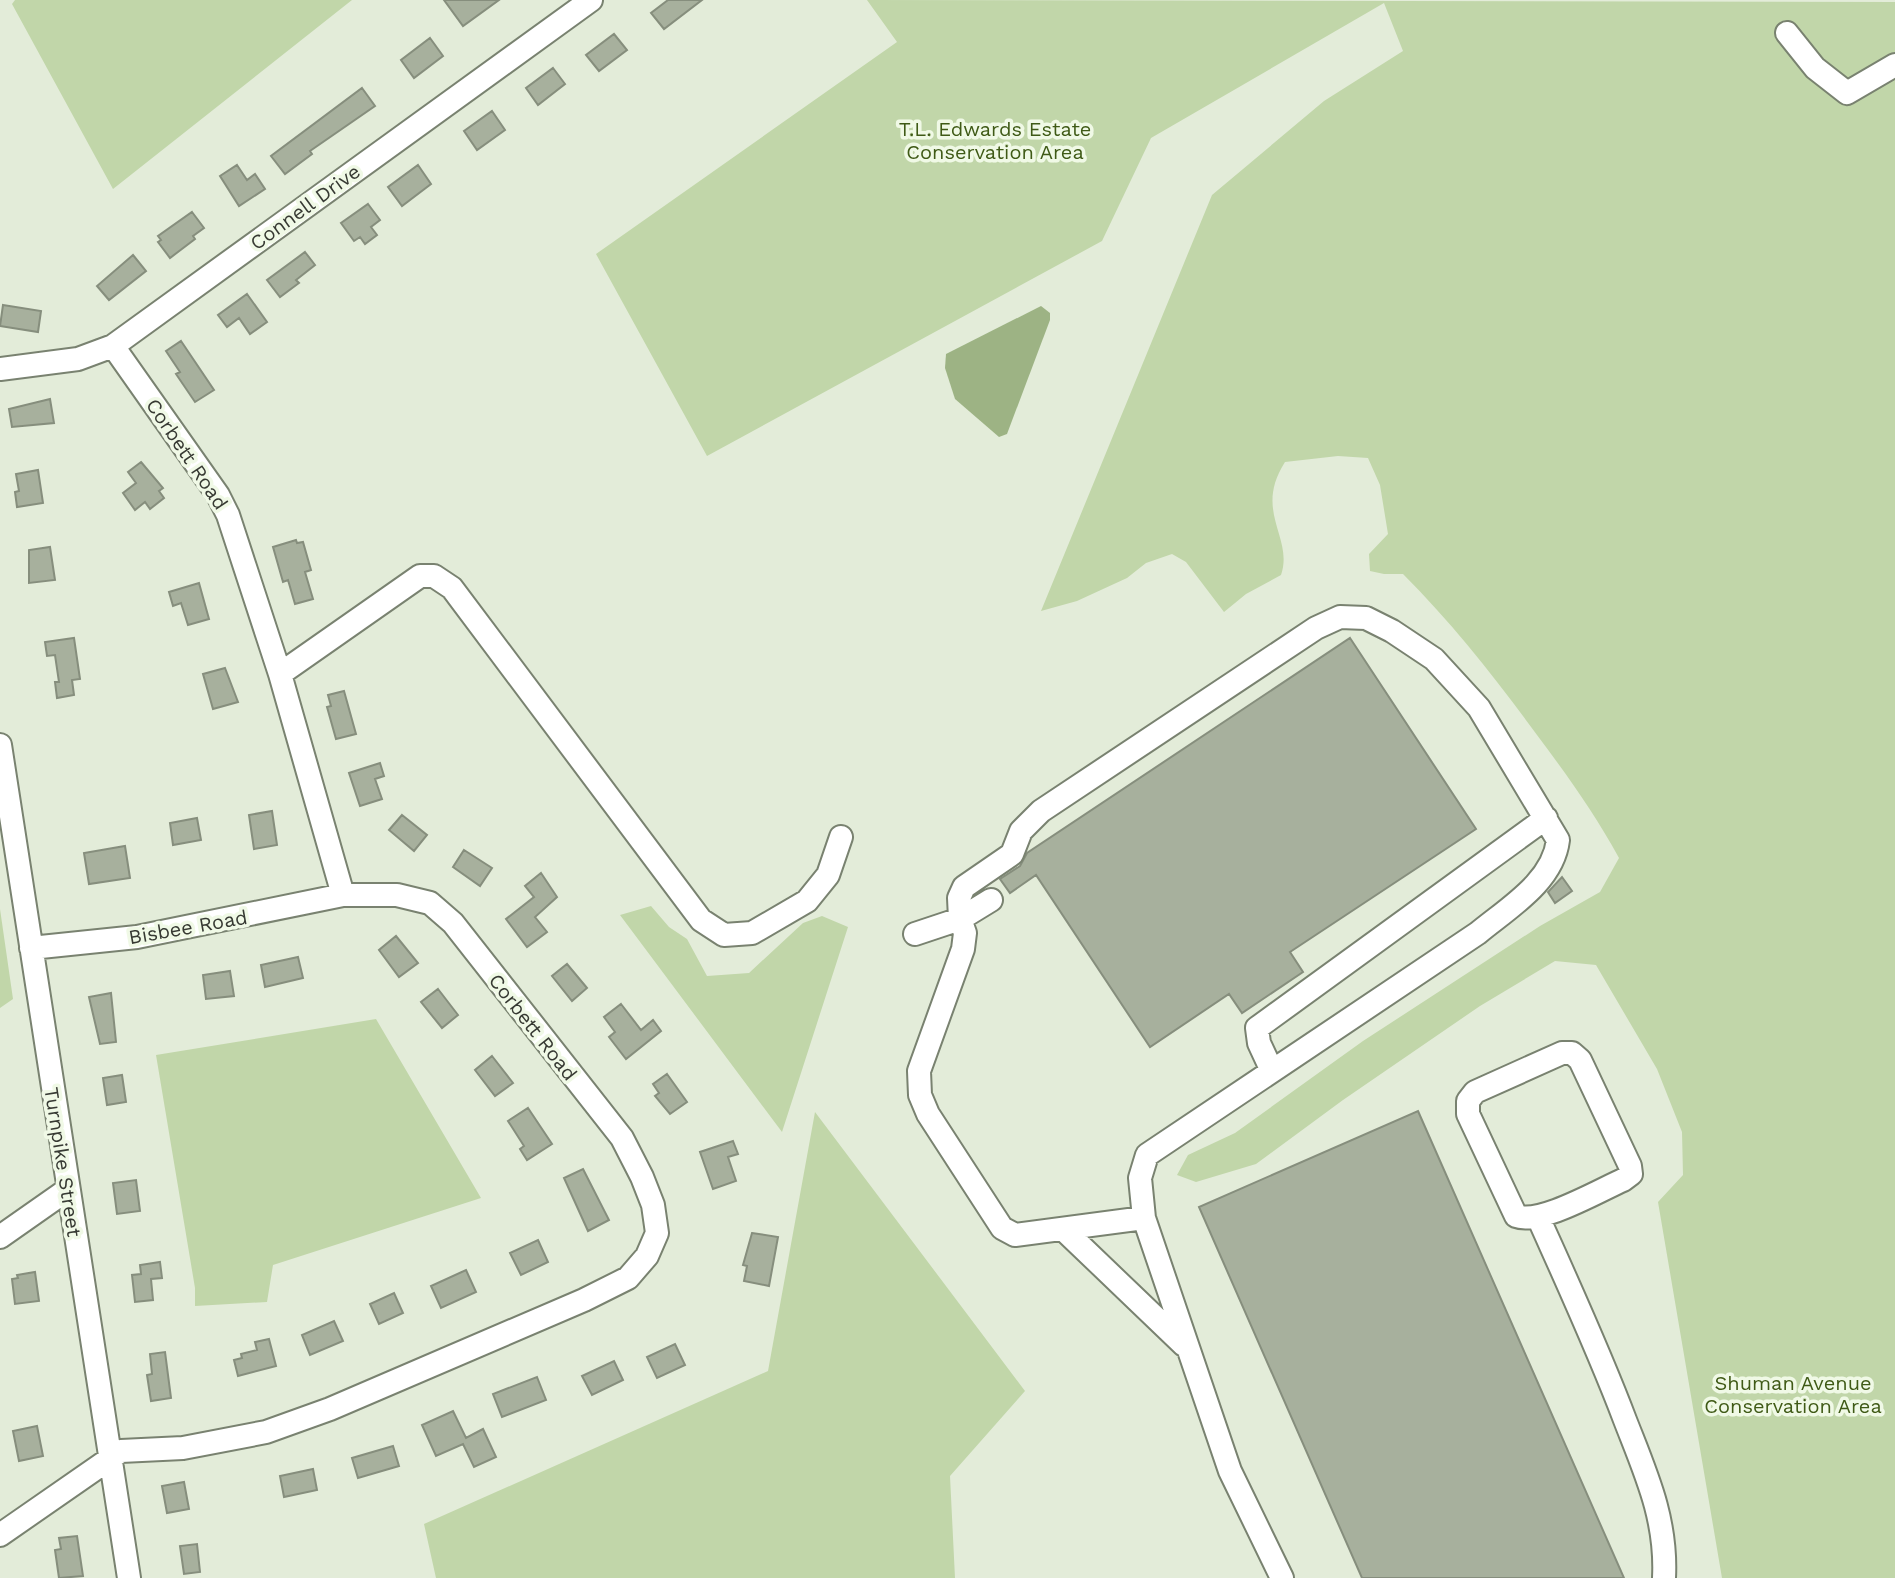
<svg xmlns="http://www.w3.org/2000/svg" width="1895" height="1578" font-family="'Work Sans',sans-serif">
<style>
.green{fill:#c1d6a9}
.water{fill:#9db384}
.building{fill:#a7b09d;stroke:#868e7d;stroke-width:2}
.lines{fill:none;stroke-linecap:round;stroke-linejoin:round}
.minor-casing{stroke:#798270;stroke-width:26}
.minor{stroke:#fff;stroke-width:22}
.labels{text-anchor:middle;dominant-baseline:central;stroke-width:7;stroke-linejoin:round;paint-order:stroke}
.park-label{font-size:20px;fill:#3f5a16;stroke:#f0f9e6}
.street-label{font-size:20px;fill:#373a33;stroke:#f0f9e6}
</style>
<rect width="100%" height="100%" fill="#e3ecd9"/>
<path class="green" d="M15,0H352L113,189L12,4Z
M867,0L1895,2V1578H1722L1658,1202L1683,1175L1682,1132L1657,1069L1596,965L1555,961L1480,1006L1343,1100L1256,1164L1196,1182L1177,1175L1188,1155L1235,1133L1363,1041L1540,926L1600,892L1619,858C1595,814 1567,775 1537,735C1496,679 1453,624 1403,574H1384L1370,571L1369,554L1388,534L1380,485L1368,458L1338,456L1285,462C1253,512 1294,537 1281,575L1246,594L1224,612L1186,562L1172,554L1146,563L1127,578L1077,601L1041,611L1212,195L1324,101L1403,51L1384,3L1151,138L1102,241L707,456L596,254L897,42Z
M651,906L669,927L687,939L707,976L749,973L803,923L822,916L848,927L782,1132L620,915Z
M0,909L13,999L0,1008Z
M376,1019L481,1198L273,1265L267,1302L195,1306V1288L156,1055Z
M815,1112L1025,1391L950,1476L955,1578H436L424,1524L768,1371Z"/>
<path class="water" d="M1041,306L1050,313V320L1007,434L999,437L955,399L945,368L946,354Z"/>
<path class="building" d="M444,0H499L463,26Z
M668,0H702L664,29L651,13Z
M614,34L627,50L599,71L586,55Z
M430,38L443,56L414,78L401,60Z
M553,68L565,84L538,105L526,88Z
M362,88L375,106L310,151L312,154L285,174L271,156Z
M492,111L505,130L477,150L464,131Z
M237,165L247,180L255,174L265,189L239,206L220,176Z
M418,165L431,184L402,206L388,187Z
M368,204L380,220L371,227L377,235L365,244L360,237L354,241L341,223Z
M192,212L204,228L193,236L195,239L170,258L158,242L161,240L158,236Z
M305,252L315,265L296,280L299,283L280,297L267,280Z
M133,255L146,271L109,300L97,286Z
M247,294L267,322L250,334L239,318L227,327L218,315Z
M3,305L41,311L38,332L0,326Z
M181,341L214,390L195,402L176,374L180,372L166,351Z
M50,399L54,423L12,427L9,409Z
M141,462L163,488L159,491L164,498L150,509L145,502L135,510L123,493L136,483L128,472Z
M38,470L43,503L17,507L15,492L19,491L16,474Z
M296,540L297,543L303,542L311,570L305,572L313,599L295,604L288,580L283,582L273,547Z
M50,547L55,580L29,583V550Z
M199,583L209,619L188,625L181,603L173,606L169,592Z
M74,638L80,679L72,680L74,695L57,698L55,682H59L55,655L47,656L45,642Z
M1350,638L1476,829L1290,952L1303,972L1242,1013L1229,994L1150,1047L1036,875L1010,893L1000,879L1020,866L1027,853Z
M225,668L238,702L213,709L203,674Z
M344,691L356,734L336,739L327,707L331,706L328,695Z
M380,763L384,776L375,779L382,799L360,806L349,773Z
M272,811L277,845L254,849L249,815Z
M402,815L427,835L414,851L389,830Z
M197,818L201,840L173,845L170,823Z
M125,846L130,878L89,884L84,853Z
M464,850L492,868L480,886L453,867Z
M541,873L557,897L535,917L547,932L527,947L506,919L534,897L525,886Z
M1562,877L1572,891L1555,903L1548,892Z
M396,936L418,963L399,977L379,950Z
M298,957L303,978L265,987L261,965Z
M567,964L587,988L572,1001L552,976Z
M230,971L234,996L206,999L203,975Z
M438,989L458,1015L442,1028L421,1002Z
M111,993L116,1042L100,1044L89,997Z
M621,1004L641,1030L653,1020L661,1031L626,1059L609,1037L615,1032L604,1017Z
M492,1056L513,1083L495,1096L475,1070Z
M667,1074L687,1102L670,1114L655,1096L659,1093L653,1084Z
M122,1075L126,1102L107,1105L103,1078Z
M528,1108L552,1144L527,1160L520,1149L524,1146L508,1121Z
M1418,1111L1624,1578H1362L1199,1207Z
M733,1141L738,1154L728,1157L736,1181L713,1189L700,1152Z
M583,1169L609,1220L588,1231L564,1178Z
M136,1180L140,1211L117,1214L113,1183Z
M752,1233L778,1237L769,1286L744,1281L747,1266L743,1265Z
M538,1240L548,1262L521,1275L510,1253Z
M160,1262L162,1278L151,1279L153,1300L135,1302L132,1275L141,1274L140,1265Z
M466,1270L476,1292L441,1308L431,1286Z
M35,1272L39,1301L15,1304L12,1279L18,1278L17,1275Z
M394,1293L403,1313L379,1324L370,1304Z
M334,1321L343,1341L310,1355L302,1335Z
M269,1339L276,1366L238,1376L234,1360L242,1358L241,1354L257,1350L255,1342Z
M675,1344L685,1365L657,1378L647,1357Z
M165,1352L171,1398L151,1401L147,1375L152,1374L150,1354Z
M614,1361L623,1380L592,1395L582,1376Z
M537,1377L546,1400L502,1417L493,1394Z
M453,1411L466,1438L483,1429L496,1457L474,1467L463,1444L436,1456L422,1425Z
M37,1426L43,1456L19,1461L13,1431Z
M393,1446L399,1466L358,1478L352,1458Z
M313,1469L317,1490L284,1497L280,1476Z
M184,1482L189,1509L167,1513L162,1486Z
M77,1536L83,1576L59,1578L55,1550L61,1549L59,1538Z
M197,1544L200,1572L184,1574L180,1546Z"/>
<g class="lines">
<defs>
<path id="minor" d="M1787,33L1815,68L1847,93L1895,65
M113,346L218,495L228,515L280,674L343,895
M0,369L78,359L113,346L591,0
M280,674L420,576H434L452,588L701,920L724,935L752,933L807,901L828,875L841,837
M0,745L129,1578
M915,934L960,919L991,900
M1562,1053H1572L1580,1060L1630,1166L1631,1174L1623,1180C1598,1191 1540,1225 1516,1216L1468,1114V1101L1475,1092Z
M1272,1071L1259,1043L1257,1028L1546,818
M1538,1217C1568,1284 1599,1351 1625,1420C1646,1474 1667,1519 1664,1578
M1144,1218L1015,1235L1002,1228L928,1114L920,1095L919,1071L963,949L965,933L960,919L959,898L964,887L1012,854L1021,831L1041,811L1316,628L1340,617L1366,618L1392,631L1434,659L1479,708L1558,840C1553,882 1508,908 1478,933L1147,1155L1140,1178L1144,1218L1230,1471L1282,1578
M1064,1230L1184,1345
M0,1237L67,1190
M0,1535L121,1451L183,1448L266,1432L330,1409L584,1300L628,1278L647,1256L657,1233L653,1205L642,1177L622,1138L453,923L430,903L397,895H343L137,937L31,948"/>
</defs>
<use href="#minor" class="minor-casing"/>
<use href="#minor" class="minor"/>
</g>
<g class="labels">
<g class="park-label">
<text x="995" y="129">T.L. Edwards Estate<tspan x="995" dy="23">Conservation Area</tspan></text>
<text x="1793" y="1383">Shuman Avenue<tspan x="1793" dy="23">Conservation Area</tspan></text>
</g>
<g class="street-label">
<text transform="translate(305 207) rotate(-36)">Connell Drive</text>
<text transform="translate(187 454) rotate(56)">Corbett Road</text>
<text transform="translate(188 927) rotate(-10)">Bisbee Road</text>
<text transform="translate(533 1027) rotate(52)">Corbett Road</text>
<text transform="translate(63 1162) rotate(81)">Turnpike Street</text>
</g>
</g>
</svg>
